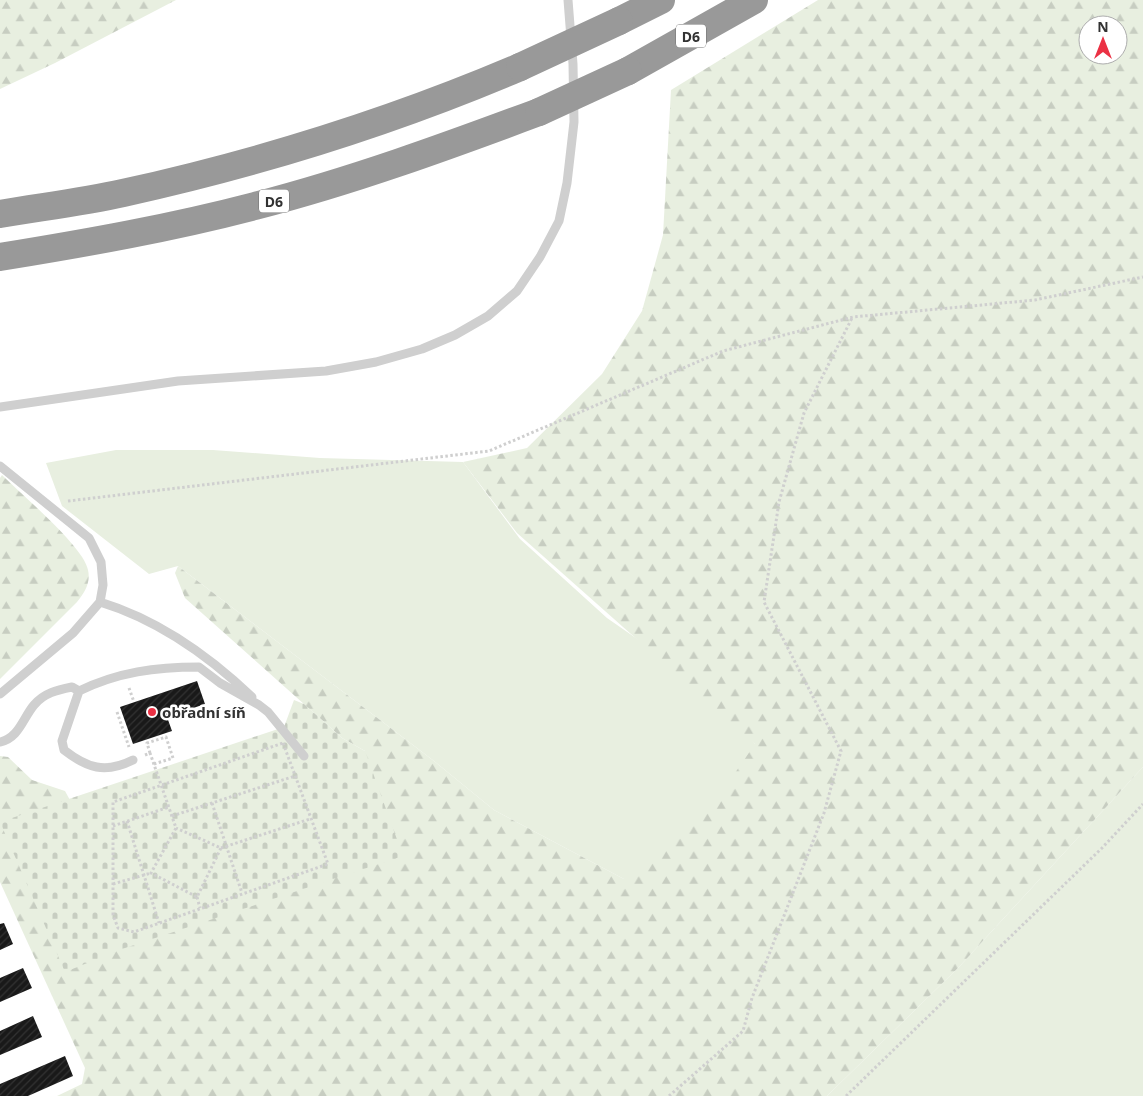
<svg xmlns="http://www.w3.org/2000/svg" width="1143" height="1096" font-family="'Noto Sans',sans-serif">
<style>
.grass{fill:#e8efe0}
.forest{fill:url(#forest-firs);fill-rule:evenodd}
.cemetery{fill:url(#cemetery-stones)}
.building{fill:url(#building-hatch)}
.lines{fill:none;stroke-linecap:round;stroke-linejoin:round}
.path{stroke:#cfcfcf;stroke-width:3;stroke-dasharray:2.5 2.5;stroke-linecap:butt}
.lane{stroke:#cfcfcf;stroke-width:9}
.highway{stroke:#999;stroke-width:28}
.highway-bridge{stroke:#999;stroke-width:28}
.poi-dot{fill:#eb3144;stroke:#fff;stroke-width:2}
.labels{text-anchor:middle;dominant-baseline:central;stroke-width:5;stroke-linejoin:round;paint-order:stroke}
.shield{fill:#fff;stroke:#707070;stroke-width:1}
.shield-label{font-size:14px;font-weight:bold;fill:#323232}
.poi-label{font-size:15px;font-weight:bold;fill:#323232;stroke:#fff;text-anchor:start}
</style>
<defs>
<pattern id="forest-firs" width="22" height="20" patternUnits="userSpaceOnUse" patternTransform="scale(1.25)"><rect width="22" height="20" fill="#e8efe0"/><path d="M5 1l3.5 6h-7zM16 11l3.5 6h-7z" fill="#c7cdc1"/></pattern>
<pattern id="cemetery-stones" width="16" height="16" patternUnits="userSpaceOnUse" patternTransform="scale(1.25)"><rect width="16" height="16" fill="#e8efe0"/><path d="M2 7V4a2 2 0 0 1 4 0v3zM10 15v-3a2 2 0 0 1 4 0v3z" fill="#c7cdc1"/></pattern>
<pattern id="building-hatch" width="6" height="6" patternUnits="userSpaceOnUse" patternTransform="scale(1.25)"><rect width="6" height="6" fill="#191919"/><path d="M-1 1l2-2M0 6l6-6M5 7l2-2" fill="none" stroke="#323232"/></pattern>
</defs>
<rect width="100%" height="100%" fill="#fff"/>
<path class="grass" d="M116,450H213L320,458L463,462L520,539L607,618L708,688L755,744L788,817L639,887L494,810L434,761L178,566L149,574L62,506L46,463Z
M1143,767V1096H827L959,967Z"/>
<path class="forest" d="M0,0H176L55,63L0,89Z
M818,0H1143V767L959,967L827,1096H57L82,1084L85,1068L0,882V756L8,757L32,780L65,791L88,833L365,751L342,738L185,598L175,573L178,566L434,761L494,810L624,879L708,812L755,744L517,533L463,462L527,448L602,374L642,311L663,235L671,90ZM1088,25H1118V55H1088Z
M2,475C22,495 84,547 88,570C91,583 84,593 77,602L0,679V478Z"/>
<path class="cemetery" d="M294,700L304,704L342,738L365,751L403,856L122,949L65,972L0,822L284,727Z"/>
<path class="building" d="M197,681L205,704L167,717L172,731L133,744L120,707Z
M4,923L13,944L0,950V924Z
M23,968L32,988L0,1002V978Z
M33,1016L42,1037L0,1055V1031Z
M65,1056L73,1076L28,1096H0V1084Z"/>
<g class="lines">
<path class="path" d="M68,501L489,451L723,351L853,317L1035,300L1143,277
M129,688L134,702
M117,712L129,747
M283,743L328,864L134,932L118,928L113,915V802Z
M150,753L147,743L166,737L173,758L154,764
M145,755L150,753L176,828L151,873L197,897L221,848L176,828
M212,803L242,893
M172,816L295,776
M127,821L159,923
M113,826L169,807
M221,848L310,819
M113,884L151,873
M197,897L200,908
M669,1096L743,1031L752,998L824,813L841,751L764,602L779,502L804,413L852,318
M846,1096L1102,848L1143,804"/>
<path class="lane" d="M0,407L178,381L326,371L376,362L422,349L455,335L488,316L517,291L540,257L559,221L567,183L574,122L573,64L568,0
M0,466L89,538L101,562L103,585L100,602L73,633L0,694
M100,602C159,620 208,655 252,697
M79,691C118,672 156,667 199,667L220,683L259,705L268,712L304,756
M0,742C19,738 23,718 34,705C44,693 57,690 72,687L79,691L62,741L64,750C87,768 105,774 133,760"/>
<path class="highway" d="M619,21L661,0
M628,71L754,0
M0,214C41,207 83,202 123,193C259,163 391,122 520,67
M0,257C86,243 171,228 255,206C352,181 445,147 539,112"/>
<path class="highway-bridge" d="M520,67L619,21
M539,112L628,71"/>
</g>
<circle class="poi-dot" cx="152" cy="712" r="5"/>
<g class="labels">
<g class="shield">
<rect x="676" y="24.5" width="30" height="23" rx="4"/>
<rect x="259" y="189.5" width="30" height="23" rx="4"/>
</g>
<g class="shield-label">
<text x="691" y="36">D6</text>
<text x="274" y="201">D6</text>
</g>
<g class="poi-label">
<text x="162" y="712">obřadní síň</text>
</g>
</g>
<g transform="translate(1103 40)"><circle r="24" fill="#ffffff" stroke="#adadad"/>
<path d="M0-4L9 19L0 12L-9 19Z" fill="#eb3144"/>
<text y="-8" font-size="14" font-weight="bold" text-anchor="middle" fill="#323232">N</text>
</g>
</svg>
